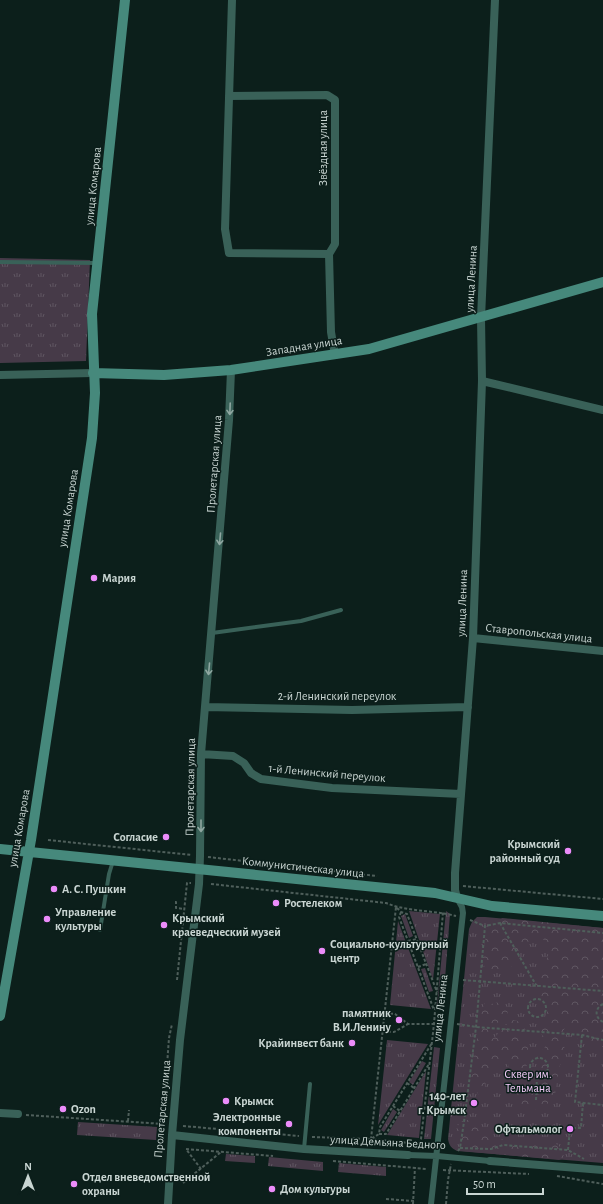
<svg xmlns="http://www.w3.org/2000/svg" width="603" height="1204" font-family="'Alegreya Sans',sans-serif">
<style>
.grass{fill:url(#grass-tufts)}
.forest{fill:url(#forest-crowns)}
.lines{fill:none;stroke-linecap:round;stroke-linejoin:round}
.path{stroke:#4f5f5b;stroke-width:2;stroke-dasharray:3 2;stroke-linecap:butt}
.service{stroke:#396158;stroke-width:4}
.pedestrian{stroke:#396158;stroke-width:6}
.minor{stroke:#396158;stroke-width:8}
.secondary{stroke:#46897c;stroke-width:10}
.oneway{stroke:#8fa7a1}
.poi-dot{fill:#ec8cfa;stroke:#0c1f1b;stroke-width:1.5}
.labels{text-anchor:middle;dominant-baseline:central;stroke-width:3;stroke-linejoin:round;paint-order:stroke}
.street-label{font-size:12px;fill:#c9d5d2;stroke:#0c1f1b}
.poi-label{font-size:12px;font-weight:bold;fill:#c9d5d2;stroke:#0c1f1b;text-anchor:start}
.park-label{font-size:12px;fill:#f3caf8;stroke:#0c1f1b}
</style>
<defs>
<pattern id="grass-tufts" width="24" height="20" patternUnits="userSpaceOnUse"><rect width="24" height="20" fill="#463a48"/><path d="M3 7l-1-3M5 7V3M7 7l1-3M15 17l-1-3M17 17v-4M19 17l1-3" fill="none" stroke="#5f5662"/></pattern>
<pattern id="forest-crowns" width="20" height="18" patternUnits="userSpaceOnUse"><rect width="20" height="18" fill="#463a48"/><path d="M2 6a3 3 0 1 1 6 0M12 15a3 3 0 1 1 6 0" fill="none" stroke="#5f5662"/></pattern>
</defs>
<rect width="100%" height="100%" fill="#0c1f1b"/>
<path class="grass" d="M0,258L90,260L86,361L0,363Z
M409,911L440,914L433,980Z
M446,911L450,914L443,1005H437Z
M405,914L413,936L409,938L401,916Z
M477,917H485L603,928V1163L457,1151C451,1148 449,1145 448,1139L469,929L472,922Z
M398,921L431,1009L390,1005Z
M425,968L433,991L429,992L421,969Z
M387,1040L428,1044L378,1125Z
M434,1047L440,1048L431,1139H424Z
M422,1061L426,1063L413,1085L409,1082Z
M426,1071L419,1138L387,1135Z
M393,1109L397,1112L384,1132L381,1130Z
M78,1122L157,1127L156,1140L77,1135Z
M226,1154L255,1156V1163L225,1161Z
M269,1157L323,1162V1171L268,1166Z
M339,1163L386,1167V1176L338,1172Z"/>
<path class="forest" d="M502,918L603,928V1046C596,1046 583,1044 578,1039C576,1036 576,1030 574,1027L570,1025L566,1026L562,1033L565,1051L559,1068L555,1095L544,1108L540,1110L529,1108L522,1105L518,1098V1091L520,1087L540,1079L541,1068L537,1057L545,1047V1038L539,1032C538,1023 548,1017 547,1009C546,1003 542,1001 539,996C535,991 534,981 536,975C541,962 557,956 543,939C537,938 534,937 529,942L525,941C516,949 519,963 508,970C504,972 500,972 496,972C493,971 489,971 487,970C480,965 484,941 487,934C490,928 497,923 502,918Z
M485,1002H489L492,1004L499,1002H503C520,1021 485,1021 488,1037L491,1039L494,1038L511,1020C527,1020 528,1036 528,1049C528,1053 529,1057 528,1061C527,1066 524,1071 522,1076H513L510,1073L508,1064L503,1062C498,1067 487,1073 485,1080C484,1087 487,1093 483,1099C473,1090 472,1083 472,1070L481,1014Z
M465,1120C483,1120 479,1128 488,1138L536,1143H555L560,1147L561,1153L564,1156L562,1159L559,1160L462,1151L459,1143L455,1139C456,1131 456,1123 465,1120Z"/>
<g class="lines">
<path class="path" d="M48,840L192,855
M208,857L377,876
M211,884L386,903C408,912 433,910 456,916
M463,886L603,899
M175,902H176V908L185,909
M401,912L399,917L434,1010
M470,920L485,926
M500,923L536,985
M408,941L417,939
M418,967L426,964
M177,980L187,883H191
M463,980L603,991
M528 1008a9 9 0 1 1 18 0a9 9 0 1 1-18 0Z
M603,1004C595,1008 594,1017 603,1022
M385,1013L395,1014L408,1024H434L443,1023
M457,1024L476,1027L582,1035L603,1040
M383,1031L394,1032L408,1024
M582,1035L575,1102L603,1105
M530 1067a9 9 0 1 1 18 0a9 9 0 1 1-18 0Z
M407,1083L414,1088
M165,1093L169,1038L172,1024
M536,1100L537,1077
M393,1106L400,1111
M26,1115L164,1124
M128,1121L129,1110
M183,1126L299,1136
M379,1134H386L429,1064
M312,1137L371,1139L379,1134L380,1127L432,1043
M431,1143L419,1144L371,1139L396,907L401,912L407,914L437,992
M419,1144L421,1139L434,1024L443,912
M460,1148L491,1149L503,1145L568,1150L584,1159
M568,1150L570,1128H581L583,1103
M458,1151L460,1148L464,1122L476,1027L485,926L500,923L603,933
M333,1161L427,1169
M201,1169L186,1149L273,1156
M443,1170L529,1174
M557,1176L603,1184
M183,1183L221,1152
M386,1199L414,1201
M413,1204L415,1167
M446,1204L448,1180L451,1164"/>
<path class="service" d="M0,262L97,263
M212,633L301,621L341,610
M100,930L109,874L113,861
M304,1149L310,1084"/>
<path class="pedestrian" d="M408,1155L437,1156L490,1161
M431,1204L463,913L462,907L457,898"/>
<path class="minor" d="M232,0L225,229L229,253L329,254
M229,96L327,95L335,100V244L329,254L331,332L335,355
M0,375L93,373
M482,381L603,410
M473,638L603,651
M205,707L352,710L468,707
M201,754L233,756L244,763L251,773L261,779L332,788L461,794
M457,898L455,890V873L473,638L482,381L481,318L495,0
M0,1113L18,1114
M172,1135L304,1149L408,1155
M490,1161L603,1170
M168,1204L172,1135L180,1040L199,884L200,856L201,754L229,420L231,370"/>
<path class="secondary" d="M93,373L164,375L231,370L369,349L603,282
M0,849L435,893L492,906L603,916
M0,1016L31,840L92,438L95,393L92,314L125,0"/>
</g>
<defs><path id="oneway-shaft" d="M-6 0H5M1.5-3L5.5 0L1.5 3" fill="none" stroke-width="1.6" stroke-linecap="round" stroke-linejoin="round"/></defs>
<g class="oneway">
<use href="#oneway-shaft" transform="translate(230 409) rotate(92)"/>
<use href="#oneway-shaft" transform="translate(220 539) rotate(95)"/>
<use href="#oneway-shaft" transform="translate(209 669) rotate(95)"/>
<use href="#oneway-shaft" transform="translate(201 826) rotate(90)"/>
</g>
<g class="poi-dot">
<circle cx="94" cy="578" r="4"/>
<circle cx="166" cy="837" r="4"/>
<circle cx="568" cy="851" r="4"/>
<circle cx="54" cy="889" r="4"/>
<circle cx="276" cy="903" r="4"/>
<circle cx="47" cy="919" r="4"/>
<circle cx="164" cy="925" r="4"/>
<circle cx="322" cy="951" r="4"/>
<circle cx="399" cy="1020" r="4"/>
<circle cx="352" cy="1043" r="4"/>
<circle cx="226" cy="1101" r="4"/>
<circle cx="474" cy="1103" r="4"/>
<circle cx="63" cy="1109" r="4"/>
<circle cx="289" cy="1124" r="4"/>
<circle cx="570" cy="1129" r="4"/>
<circle cx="74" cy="1184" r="4"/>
<circle cx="272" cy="1189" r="4"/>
</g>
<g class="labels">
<g class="street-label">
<text transform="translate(323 148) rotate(-90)">Звёздная улица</text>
<text transform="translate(93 186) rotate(-84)">улица Комарова</text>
<text transform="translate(471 279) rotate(-87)">улица Ленина</text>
<text transform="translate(304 346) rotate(-9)">Западная улица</text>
<text transform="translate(214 464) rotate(-86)">Пролетарская улица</text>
<text transform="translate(68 508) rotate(-81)">улица Комарова</text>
<text transform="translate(462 603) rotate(-88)">улица Ленина</text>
<text transform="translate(539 633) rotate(6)">Ставропольская улица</text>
<text x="337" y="696">2-й Ленинский переулок</text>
<text transform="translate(327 773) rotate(5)">1-й Ленинский переулок</text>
<text transform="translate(190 787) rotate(-89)">Пролетарская улица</text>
<text transform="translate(19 828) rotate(-80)">улица Комарова</text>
<text transform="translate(303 867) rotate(6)">Коммунистическая улица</text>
<text transform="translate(440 1008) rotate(-84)">улица Ленина</text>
<text transform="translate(162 1109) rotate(-85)">Пролетарская улица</text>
<text transform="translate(388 1142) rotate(3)">улица Демьяна Бедного</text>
</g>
<g class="poi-label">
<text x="102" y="578">Мария</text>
<text x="158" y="837" text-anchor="end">Согласие</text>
<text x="560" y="844" text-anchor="end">Крымский<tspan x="560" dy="14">районный суд</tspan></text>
<text x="62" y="889">А. С. Пушкин</text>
<text x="284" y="903">Ростелеком</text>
<text x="55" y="912">Управление<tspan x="55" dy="14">культуры</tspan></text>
<text x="172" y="918">Крымский<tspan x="172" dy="14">краеведческий музей</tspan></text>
<text x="330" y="944">Социально-культурный<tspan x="330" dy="14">центр</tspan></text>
<text x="391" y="1013" text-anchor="end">памятник<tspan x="391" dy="14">В.И.Ленину</tspan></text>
<text x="344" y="1043" text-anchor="end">Крайинвест банк</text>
<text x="466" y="1096" text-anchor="end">140-лет<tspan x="466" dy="14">г. Крымск</tspan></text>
<text x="234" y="1101">Крымск</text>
<text x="71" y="1109">Ozon</text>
<text x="281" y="1117" text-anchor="end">Электронные<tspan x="281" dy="14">компоненты</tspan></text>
<text x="562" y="1129" text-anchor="end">Офтальмолог</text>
<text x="82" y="1177">Отдел вневедомственной<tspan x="82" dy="14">охраны</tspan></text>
<text x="280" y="1189">Дом культуры</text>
</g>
<g class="park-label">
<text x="528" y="1074">Сквер им.<tspan x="528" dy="14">Тельмана</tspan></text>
</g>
</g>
<g transform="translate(28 1176)" stroke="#0c1f1b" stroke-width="3" paint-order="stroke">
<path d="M0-3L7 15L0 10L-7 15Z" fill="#c9d5d2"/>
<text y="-6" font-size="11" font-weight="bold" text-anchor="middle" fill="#c9d5d2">N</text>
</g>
<path d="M467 1188v6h76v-6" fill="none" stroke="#c9d5d2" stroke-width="2"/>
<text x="473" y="1188" font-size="12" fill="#c9d5d2" stroke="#0c1f1b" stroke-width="3" paint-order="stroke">50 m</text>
</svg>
